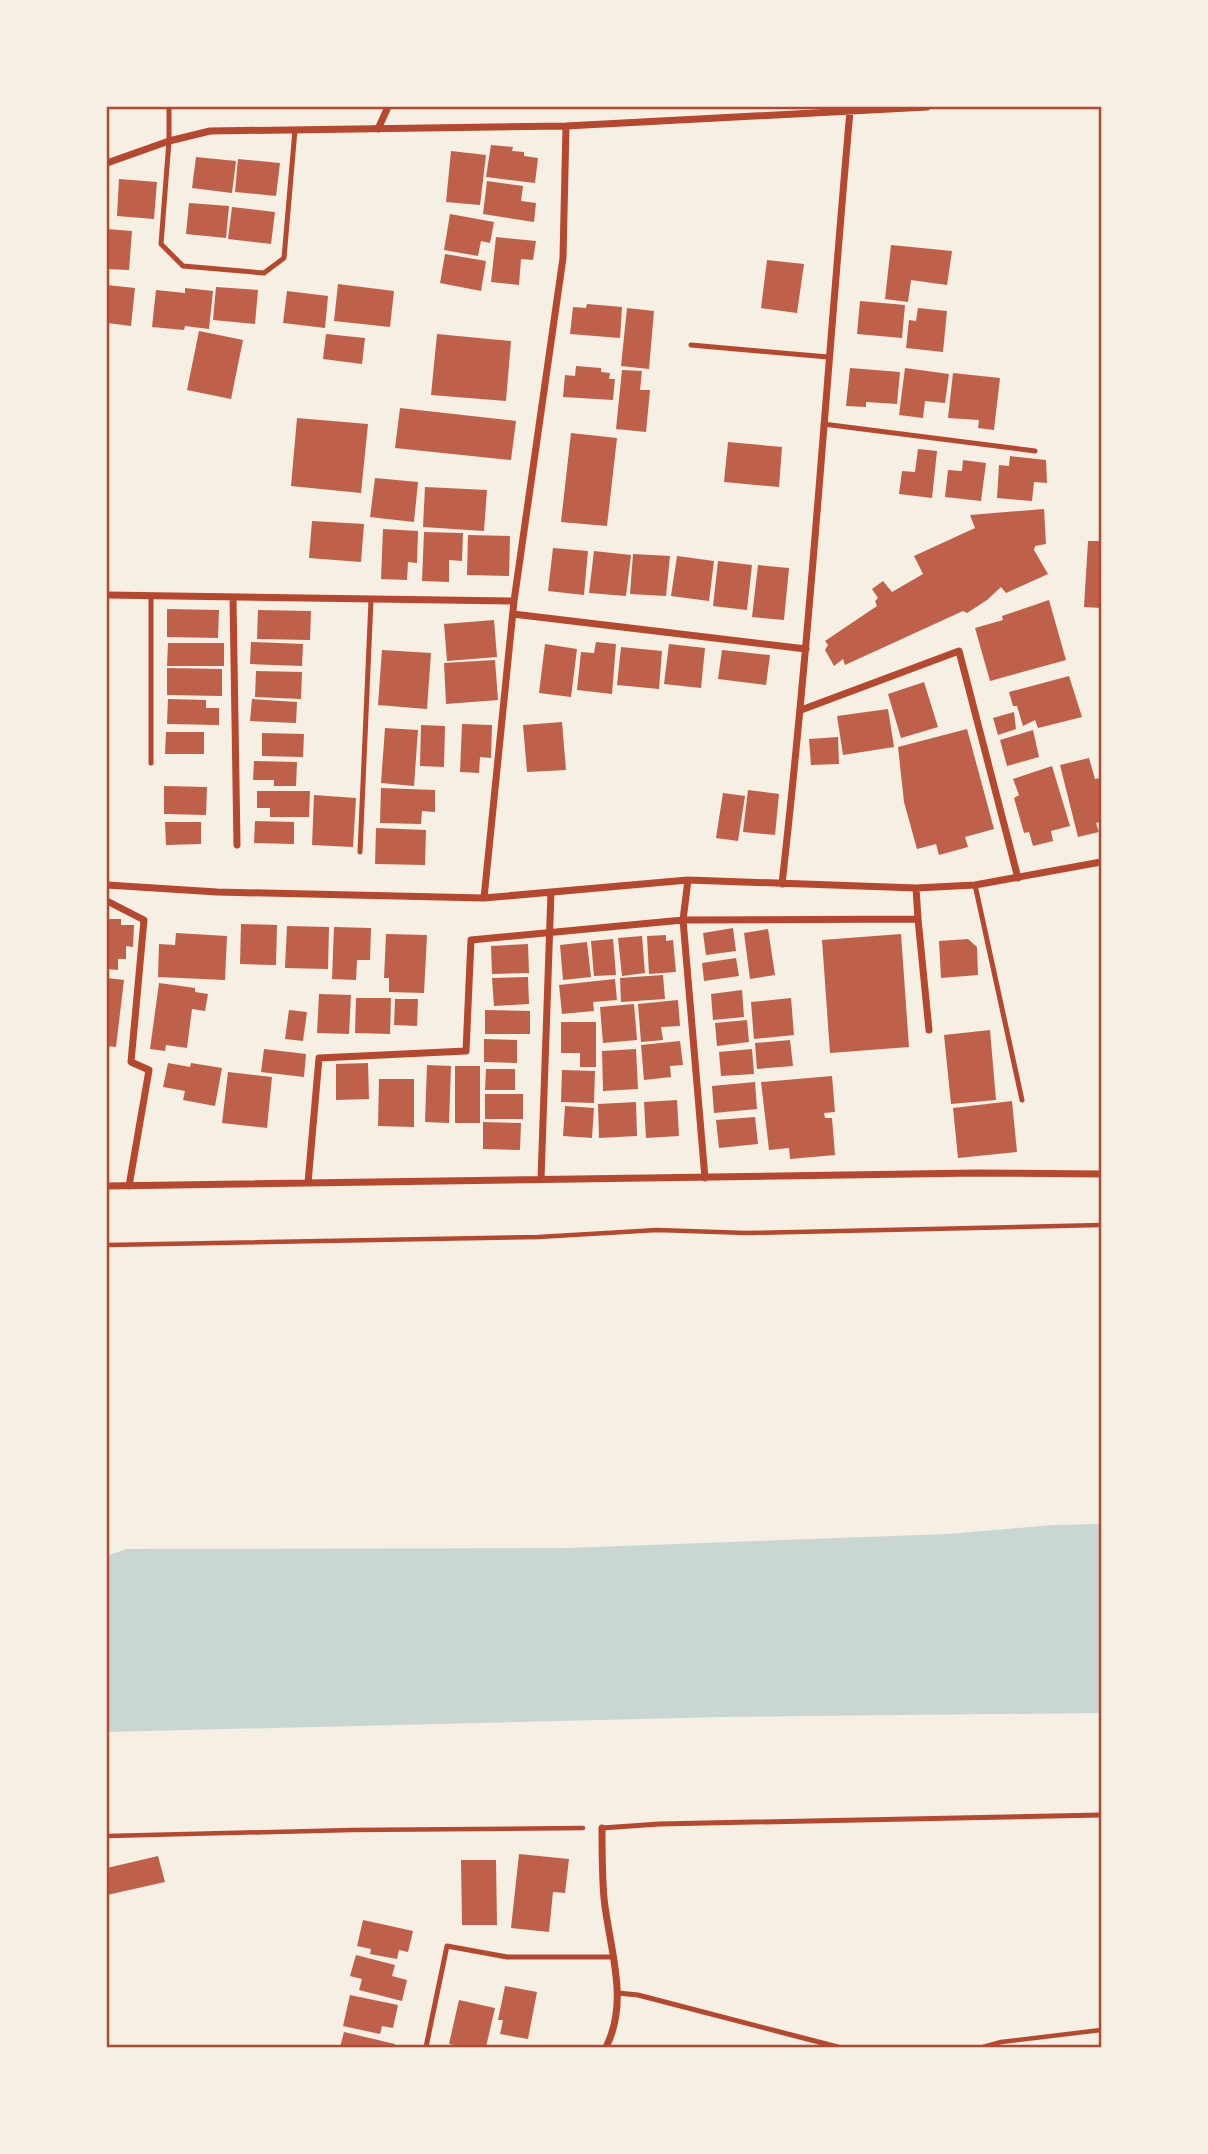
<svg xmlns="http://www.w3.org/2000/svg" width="1208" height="2154" font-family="Karla,sans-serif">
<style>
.water{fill:#c9d6d2}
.building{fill:#bf614a}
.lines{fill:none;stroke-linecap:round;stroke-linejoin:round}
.path{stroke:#b5482f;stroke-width:4.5}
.service{stroke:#b5482f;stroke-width:5}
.minor{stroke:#b5482f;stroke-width:7}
.neatline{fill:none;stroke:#b5482f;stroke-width:2.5}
</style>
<rect width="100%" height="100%" fill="#f6efe4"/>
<path class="water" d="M1101,1524V1713L721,1717L107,1732V1556L126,1549L569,1548L947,1534L1053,1525Z"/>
<path class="building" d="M491,145L513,147L512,151L524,152V156L538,158L535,183L486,177Z
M451,151L486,155L480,205L446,202Z
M196,157L236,161L232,193L192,188Z
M238,159L280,163L276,196L235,192Z
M119,179L157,182L154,219L117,216Z
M487,181L523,186L521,201L536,203L534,222L483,214Z
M189,203L229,206L226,238L186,234Z
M232,207L275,212L271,244L228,239Z
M450,214L494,222L490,243L481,241L478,256L444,250Z
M107,229L132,231L129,270L107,269Z
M496,237L536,241L533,260L521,259L519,285L491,282Z
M891,245L952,251L947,285L911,280L908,302L885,299Z
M445,254L486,261L481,291L440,283Z
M767,260L804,264L797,313L761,308Z
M338,284L394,291L390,327L334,321Z
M107,285L135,288L131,326L107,323Z
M216,287L258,290L255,324L213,320Z
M185,288L213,291L209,329L185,326L184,330L152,327L156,290L185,293Z
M287,291L328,296L325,328L283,323Z
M860,301L905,305L902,338L857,334Z
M587,304L622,307L620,338L570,334L573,307L586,308Z
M627,308L654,311L649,369L621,366Z
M918,308L947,311L943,352L906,348L909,320L916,321Z
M199,331L243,340L231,399L187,390Z
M326,334L365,338L362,364L323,359Z
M437,334L511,341L506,401L431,395Z
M576,366L601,368V372L610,373L609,379H615L613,400L563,397L565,375L575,376Z
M850,368L900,372L897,404L866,402V407L846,406Z
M905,368L949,374L945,403L925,401L923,418L899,415Z
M622,370L642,371L640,390H650L646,432L616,429Z
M953,373L1000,378L994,430L978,428L979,420L948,418Z
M400,408L516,421L511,460L395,448Z
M297,418L368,424L361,493L291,486Z
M571,433L617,438L607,526L561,522Z
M728,442L782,447L779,487L724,482Z
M918,449L937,451L932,498L899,494L902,471L915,472Z
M1010,456L1046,460L1047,483L1034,482L1032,501L997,498L999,465L1009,466Z
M963,460L986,463L981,501L945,497L948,470L962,471Z
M375,478L418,482L414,522L370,517Z
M425,487L487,490L484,531L423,527Z
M1044,509L1046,544L1035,546L1034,550L1048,574L1006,593L1001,587L987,600L967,613L963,611L845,665L843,659L834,666L825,650L828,645L825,641L877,606L875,601L878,598L872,589L883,581L892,592L923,574L914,556L975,528L970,515Z
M312,521L364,524L361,562L309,558Z
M383,529L418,531L417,563L408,562L407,580L381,579Z
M424,532L463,533L462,561L449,560V582L422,581Z
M468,535L510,536L509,576L467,575Z
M1088,541H1101V608L1084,607Z
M553,548L588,551L584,595L548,591Z
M594,551L631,555L626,596L589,593Z
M633,554L670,556L666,596L630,594Z
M677,556L714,561L709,601L671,596Z
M718,561L752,565L747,610L713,606Z
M758,565L789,568L784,620L752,617Z
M1049,600L1066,660L990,681L975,628L1003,620L1002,616Z
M167,609L219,610L218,638L167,637Z
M258,610L311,611L310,640L257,639Z
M494,620L497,657L447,661L444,624Z
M251,642L303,644L302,666L250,664Z
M596,642L616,644L612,694L577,690L581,652L594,653Z
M168,643H224V666H167Z
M545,644L577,649L571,697L539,693Z
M669,644L705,648L701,688L664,684Z
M621,647L662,651L659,689L617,685Z
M382,650L431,653L427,709L378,705Z
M722,650L770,655L766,685L718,679Z
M495,660L498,700L446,704L444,663Z
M167,668L222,669V696L167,695Z
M256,671L302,672L301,699L255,697Z
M1069,676L1082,717L1038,728L1035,720L1023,726L1017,706H1013L1009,692Z
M924,682L938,727L901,738L888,694Z
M168,699L206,700V708H219V725L167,724Z
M252,699L297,702L296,723L250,721Z
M888,709L894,747L843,755L837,716Z
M1014,712L1016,729L998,735L993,718Z
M562,722L566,770L527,772L523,725Z
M462,724L492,725L491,758L480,757L479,773L460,772Z
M421,725L445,726L444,767L420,766Z
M385,728L418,730L414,786L381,783Z
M967,729L994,829L965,837L968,847L939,855L936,844L917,849L904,802L898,747Z
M1033,730L1039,757L1007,766L1000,740Z
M166,732H204V754H165Z
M262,733L304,734L303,757L262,756Z
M838,737L839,764L811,765L809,739Z
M1089,758L1095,779L1101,778V822L1096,823L1099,832L1078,837L1060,765Z
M254,761L297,762L296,786H274V780H253Z
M1052,766L1070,826L1051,831L1053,841L1033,846L1029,832L1024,833L1014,798L1019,795L1013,779Z
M164,786L207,787L206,815L164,814Z
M381,788L435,790V812L422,811L421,824L380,823Z
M748,790L779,794L775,835L743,832Z
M257,791H310L309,817H270V808H257Z
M723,793L745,796L738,841L716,838Z
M314,795L356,798L353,847L312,845Z
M255,821L294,822V844L254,843Z
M165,822H201V844L166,845Z
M376,828L426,830L425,865L375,864Z
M107,919H121V925H134L133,947L126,946V959H118V970L107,969Z
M241,924L277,925L276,965L240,964Z
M287,926L329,927L328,969L285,968Z
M334,927L371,928L370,960H357L356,980L332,979Z
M733,928L736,951L706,955L703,933Z
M768,929L775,975L750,979L744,933Z
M176,933L227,936L225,980L158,977L159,944L175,945Z
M386,934L427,935L424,993L389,992V978H384Z
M901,934L909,1047L830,1053L822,940Z
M666,935V941L673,940L676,972L649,974L647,936Z
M642,936L645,973L622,976L618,938Z
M613,939L616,975L594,976L591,941Z
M968,939L977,947L978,975L941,978L939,941Z
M587,942L591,977L563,980L560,945Z
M528,944L529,973L492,974L491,946Z
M736,958L739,976L704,981L702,963Z
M663,975L665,999L621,1002L620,978Z
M528,977L529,1004L494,1006L492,978Z
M107,978L124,980L116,1047L107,1046Z
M615,979L617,1000L593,1002L594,1011L562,1014L559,985Z
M159,983L195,988V992L208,994L205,1011L192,1009L187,1048L166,1045L165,1051L150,1049Z
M742,990L744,1017L713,1020L711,994Z
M319,994L351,995L349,1034L317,1033Z
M356,998H391L390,1034L355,1033Z
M791,998L794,1035L754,1039L751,1002Z
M395,999H418L417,1026L394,1025Z
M678,1000L680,1026L661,1027L663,1040L641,1042L638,1004Z
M634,1004L637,1040L603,1043L600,1007Z
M289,1010L307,1012L303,1041L285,1039Z
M485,1010L530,1011V1034H485Z
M747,1020L749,1042L717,1046L715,1023Z
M561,1022H596V1067H580V1053H561Z
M990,1030L996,1100L951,1104L944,1035Z
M484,1039L517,1040V1063L484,1062Z
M790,1040L793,1066L757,1069L755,1043Z
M680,1041L683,1065L670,1066L671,1077L644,1080L641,1045Z
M264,1049L306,1054L304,1077L261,1072Z
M636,1049L638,1089L603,1091L602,1051Z
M752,1049L754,1074L721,1076L719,1052Z
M168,1063L190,1067L191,1063L222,1068L215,1106L183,1100L185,1091L163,1087Z
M368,1063L369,1099L336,1100V1064Z
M427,1065L451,1066L449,1123L425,1122Z
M455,1066H480V1123H455Z
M486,1069H515V1090H485Z
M562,1070L595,1071L594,1103L561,1102Z
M228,1072L272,1077L267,1128L222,1123Z
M832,1076L835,1112L824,1113L825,1118H832L835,1155L790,1159L789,1148L769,1150L761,1082Z
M379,1079H414V1127L378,1126Z
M755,1082L757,1109L714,1113L712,1086Z
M485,1094H523V1119H485Z
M677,1100L679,1136L646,1138L644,1102Z
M1012,1101L1017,1152L958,1158L953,1108Z
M636,1102L637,1136L599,1138L598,1104Z
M565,1106L594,1108L592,1138L563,1136Z
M755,1117L758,1144L719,1148L716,1120Z
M483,1122L521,1123L520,1150L483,1149Z
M519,1854L569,1859L565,1893L553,1892L549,1932L511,1928Z
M158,1856L165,1882L107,1895V1868Z
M461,1860H496L497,1925H462Z
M363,1920L413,1931L408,1952L399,1950L397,1959L370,1954L371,1949L357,1946Z
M356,1955L395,1965L392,1976L407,1980L402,2001L359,1990L362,1979L350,1976Z
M505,1986L537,1992L528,2039L500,2034L503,2020H498Z
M350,1995L398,2005L393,2028L382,2026L380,2034L343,2026Z
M459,2000L495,2008L486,2047H465L449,2044Z
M344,2032L395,2044L394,2047H340Z"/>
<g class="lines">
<path class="path" d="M107,1245L538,1237L657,1230L747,1233L1101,1225
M107,1836L352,1830L583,1828
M983,2047L1001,2042L1101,2030"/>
<path class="service" d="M169,107V141L161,244L183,266L264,273L284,258L295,130
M691,345L828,357
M823,424L1035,451
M151,763V597
M360,852L371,600
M975,885L1022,1100
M602,1828L659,1824L1101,1815
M618,1993L638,1995L838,2047
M426,2047L447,1946L507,1957H614"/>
<path class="minor" d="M378,129L388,107
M107,163L169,141L210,131L566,126L927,107
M107,595L514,601
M233,598L237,845
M513,614L806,649
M801,710L959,651L1018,878
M688,880L683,920L705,1178
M782,884C811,627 827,369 850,111
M107,885L217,892L484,898L688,880L916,888L975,885L1101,862
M484,898L514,601L563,258L566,126
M107,901L144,920L131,1062L149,1070L129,1186
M918,919L929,1030
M541,1179L551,892
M308,1183L319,1058L466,1051L471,940L683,920L918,919L916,888
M107,1186L976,1173L1101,1174
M602,1828C602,1851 602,1875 604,1898C609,1948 630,2000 606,2047"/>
</g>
<rect width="1208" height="2154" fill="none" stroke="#f6efe4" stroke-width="217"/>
<rect x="108" y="108" width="992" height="1938" class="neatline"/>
</svg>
